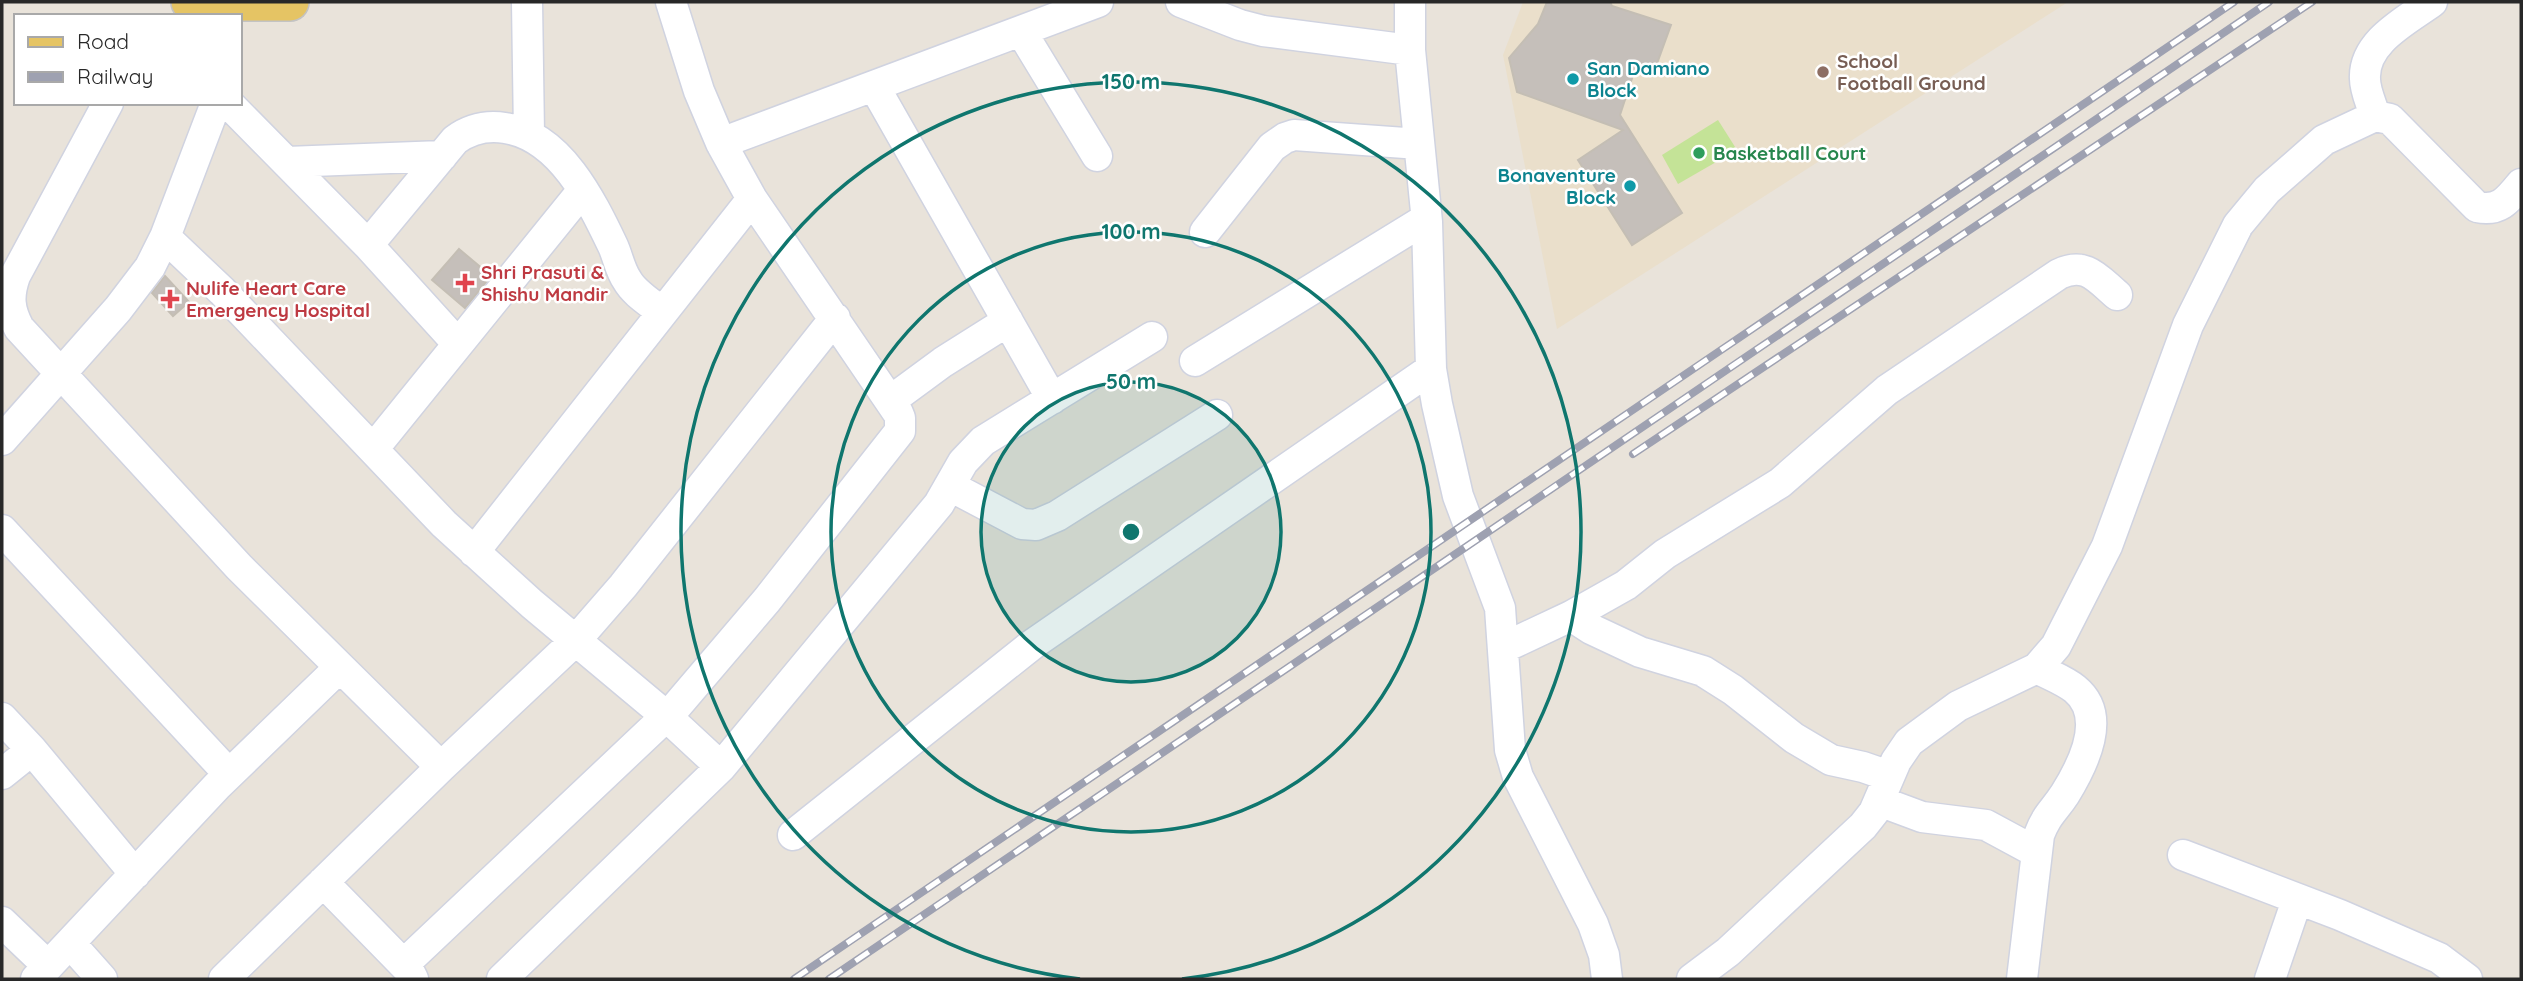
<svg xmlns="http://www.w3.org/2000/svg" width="2523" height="981" font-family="Quicksand,sans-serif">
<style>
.education{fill:#eadfcb}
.pitch{fill:#c4e397}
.building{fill:#c5bfba;stroke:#c4beb4;stroke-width:2}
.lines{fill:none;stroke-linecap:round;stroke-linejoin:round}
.minor-casing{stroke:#d0d3e0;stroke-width:33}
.major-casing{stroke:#c3c3c3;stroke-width:40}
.minor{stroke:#fff;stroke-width:30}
.major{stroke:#e5c464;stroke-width:37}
.rail-casing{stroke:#9ea1b1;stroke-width:8}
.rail{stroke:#fff;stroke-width:5;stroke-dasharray:16;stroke-linecap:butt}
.ring{fill:none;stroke:#0f766e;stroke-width:3.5}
.education-dot{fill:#8d6e63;stroke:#fff;stroke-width:2.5}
.culture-dot{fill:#0f9aa8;stroke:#fff;stroke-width:2.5}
.leisure-dot{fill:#2e9e5b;stroke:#fff;stroke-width:2.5}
.health-dot{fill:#e0444e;stroke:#fff;stroke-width:2.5}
.labels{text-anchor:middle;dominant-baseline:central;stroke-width:5;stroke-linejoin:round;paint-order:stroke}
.education-label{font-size:19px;font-weight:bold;fill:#785e54;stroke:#fff;text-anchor:start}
.culture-label{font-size:19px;font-weight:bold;fill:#0d838f;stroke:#fff;text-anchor:start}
.leisure-label{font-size:19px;font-weight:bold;fill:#27864d;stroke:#fff;text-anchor:start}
.health-label{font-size:19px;font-weight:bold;fill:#be3a42;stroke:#fff;text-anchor:start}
.centre{fill:#0f766e;stroke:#fff;stroke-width:3.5}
.ring-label{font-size:21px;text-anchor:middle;font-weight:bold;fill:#0f766e;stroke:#fff;stroke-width:5;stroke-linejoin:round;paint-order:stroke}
</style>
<rect width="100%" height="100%" fill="#e9e3da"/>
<path class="education" d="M1523,2H2068L1557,329L1503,55Z"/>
<path class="pitch" d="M1718,120L1737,150L1678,184L1662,155Z"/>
<path class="building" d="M1547,2H1610L1612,6L1671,25L1655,69L1637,63L1620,115L1682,213L1632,245L1578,160L1623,130L1517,92L1509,58L1538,24Z
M459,249L491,276L465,308L432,280Z
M165,276L189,302L173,316L152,293Z"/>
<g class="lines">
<defs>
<path id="minor" d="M527,2L529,134
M1181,2L1240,25L1263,31L1410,50
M1410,2V50L1427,222L1431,369L1437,404L1458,496L1500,608L1510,750L1518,777L1593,924L1604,955L1607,979
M1021,31L1097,156
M874,86L1052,399
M108,103L15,276C8,296 9,309 19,328L239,567L441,767
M228,103L368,245L458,344
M2375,116C2372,105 2365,91 2365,79C2363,42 2406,21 2432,2
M721,143L1098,2
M287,162L442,156
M1205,232L1272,147L1285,138L1294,135L1419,144
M165,237L222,291L444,524L532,604L666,716L721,767
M368,245L455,140C470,129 486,125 505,128C560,136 591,200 613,246C618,257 620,270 627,280C634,293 651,303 662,312
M1195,361L1426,219
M890,401L943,362L1008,321
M2,440L118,309L150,267L165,237L216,103
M374,448L583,190
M950,486L1022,524L1036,525L1057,516L1217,415
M2,530L229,774
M474,552L752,199
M1571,616L1591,629L1640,652L1703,671L1733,690L1794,738L1831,760L1863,767L1889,776
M1503,648L1571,616L1626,585L1665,554L1780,483L1887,390L2059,274C2086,261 2098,279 2117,295
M2,718L32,750L135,874
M2,774L32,750
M1879,801L1922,817L1986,825L2036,852
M793,835L1033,644L1431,369
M2183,855L2340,915L2439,958L2467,979
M323,882L408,969L413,979
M2,922L48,966
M70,943L102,979
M404,964L675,708L767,600L900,431V418L898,413L752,199L721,143L699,91L671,2
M36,979L217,786L339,668
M224,979L441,767L576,640L623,586L835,318
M502,979L721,767L939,504L963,462L983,441L1152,337
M1692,979L1728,952L1863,826L1874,812L1896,761L1909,742L1958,706L2037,668L2056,646L2107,546L2188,325L2238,225L2267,190L2324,140L2375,116L2390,119L2477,207C2499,212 2508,200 2521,184
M2022,979L2039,835C2047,814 2054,811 2065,794C2083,765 2108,716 2075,689C2064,680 2049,675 2037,668
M2270,979L2297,900"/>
<path id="major" d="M190,2H290"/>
</defs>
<use href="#minor" class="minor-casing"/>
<use href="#major" class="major-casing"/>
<use href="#minor" class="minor"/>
<use href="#major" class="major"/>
<defs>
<path id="rail" d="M1633,454L2312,2
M794,979L2234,2
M829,979L2269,2"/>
</defs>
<use href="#rail" class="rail-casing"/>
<use href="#rail" class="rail"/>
</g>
<circle cx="1131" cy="532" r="150" fill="#0f766e" fill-opacity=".12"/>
<g class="ring">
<circle cx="1131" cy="532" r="150"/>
<circle cx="1131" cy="532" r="300"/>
<path d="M1080 979A450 450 0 1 1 1182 979"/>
</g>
<circle class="education-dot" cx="1823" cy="72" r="7"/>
<g class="culture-dot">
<circle cx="1573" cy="79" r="7"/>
<circle cx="1630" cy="186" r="7"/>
</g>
<circle class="leisure-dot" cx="1699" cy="153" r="7"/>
<g class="health-dot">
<path d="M461.5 272.5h7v7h7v7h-7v7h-7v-7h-7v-7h7z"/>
<path d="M166.5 288.5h7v7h7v7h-7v7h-7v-7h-7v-7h7z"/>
</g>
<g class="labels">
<g class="education-label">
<text x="1837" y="61">School<tspan x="1837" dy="22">Football Ground</tspan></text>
</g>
<g class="culture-label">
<text x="1587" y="68">San Damiano<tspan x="1587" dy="22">Block</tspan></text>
<text x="1616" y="175" text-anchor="end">Bonaventure<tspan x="1616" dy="22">Block</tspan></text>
</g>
<g class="leisure-label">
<text x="1713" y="153">Basketball Court</text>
</g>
<g class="health-label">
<text x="481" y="272">Shri Prasuti &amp;<tspan x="481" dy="22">Shishu Mandir</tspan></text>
<text x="186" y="288">Nulife Heart Care<tspan x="186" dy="22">Emergency Hospital</tspan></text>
</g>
</g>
<circle cx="1131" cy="532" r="10" class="centre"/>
<g class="ring-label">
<text x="1131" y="89">150 m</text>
<text x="1131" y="239">100 m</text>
<text x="1131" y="389">50 m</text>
</g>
<rect width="2523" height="981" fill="none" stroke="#282828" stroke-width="7"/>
<rect x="14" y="14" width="228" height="91" fill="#ffffff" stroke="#a9a9a9" stroke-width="2"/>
<rect x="28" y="37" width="35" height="10" fill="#e5c464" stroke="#a9a9a9" stroke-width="2"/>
<text x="77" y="49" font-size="21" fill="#282828">Road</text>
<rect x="28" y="72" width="35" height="10" fill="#9ea1b1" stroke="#a9a9a9" stroke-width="2"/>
<text x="77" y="84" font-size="21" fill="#282828">Railway</text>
</svg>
